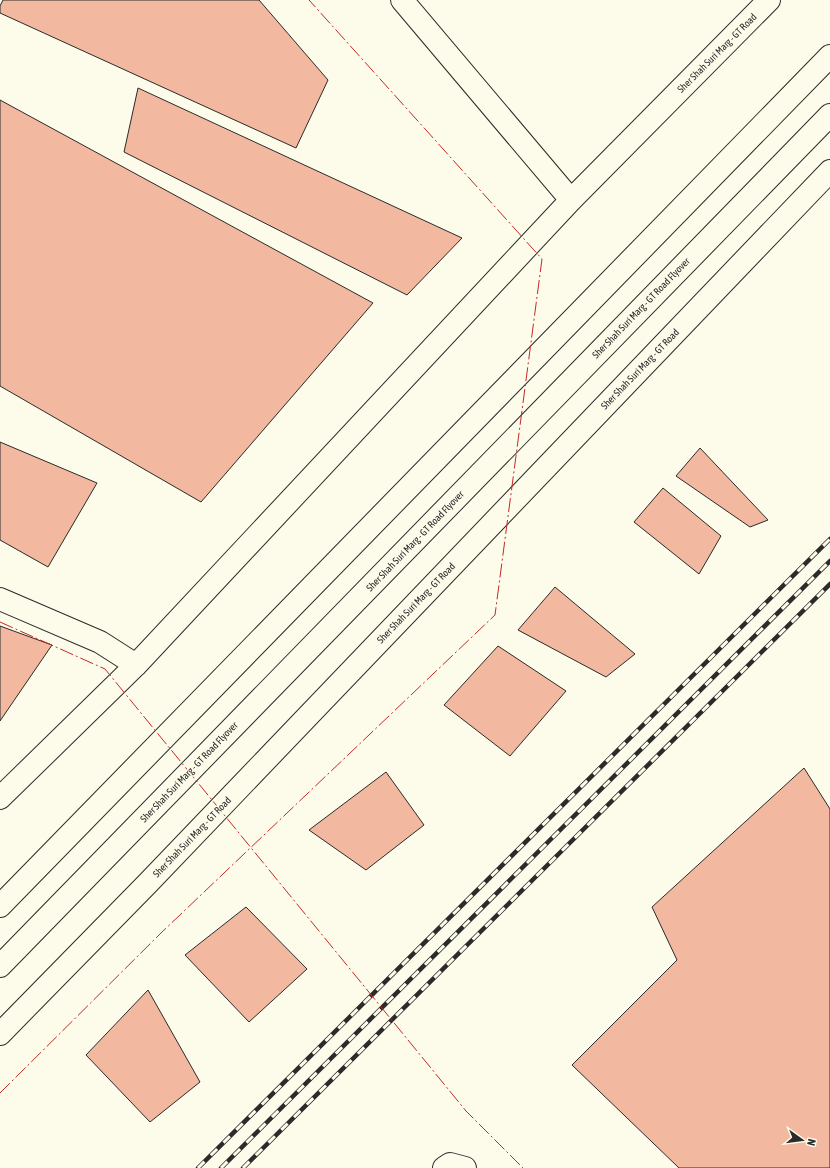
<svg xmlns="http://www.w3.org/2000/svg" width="830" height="1168" font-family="'Asap Condensed',sans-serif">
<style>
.building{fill:#f2b8a0;stroke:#2b2b2b}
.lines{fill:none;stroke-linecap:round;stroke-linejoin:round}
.minor-casing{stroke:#2b2b2b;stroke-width:24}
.highway-casing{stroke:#2b2b2b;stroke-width:24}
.minor{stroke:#fdfbea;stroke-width:22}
.highway{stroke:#fdfbea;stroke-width:22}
.rail-casing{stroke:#2b2b2b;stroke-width:4.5}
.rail{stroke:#fdfbea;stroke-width:3;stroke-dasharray:9;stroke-linecap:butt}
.power{stroke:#c62828;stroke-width:1;stroke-dasharray:14 3 2 3;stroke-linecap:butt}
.labels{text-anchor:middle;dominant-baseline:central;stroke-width:3;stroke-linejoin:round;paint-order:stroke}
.street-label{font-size:10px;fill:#2b2b2b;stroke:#fdfbea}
</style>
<rect width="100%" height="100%" fill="#fdfbea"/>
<path class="building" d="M3,0H259L328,80L296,148L0,13V6Z
M138,88L462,238L407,295L124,152Z
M0,100L373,303L201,502L0,386Z
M0,442L97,483L48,567L0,540Z
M700,448L768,520L750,527L676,476Z
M663,488L721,536L699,574L634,522Z
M555,587L635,654L606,677L518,630Z
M0,626L52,645L0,721Z
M498,646L566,691L510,756L444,705Z
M804,768L830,809V1168H679L572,1065L677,960L652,907Z
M386,772L424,825L366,870L309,830Z
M246,907L307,969L249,1022L185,955Z
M148,990L200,1082L150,1122L86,1055Z"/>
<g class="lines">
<defs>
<path id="minor" d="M402,0L571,200
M0,599L100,642L136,665
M0,798L136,665L571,200L769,0
M0,1034L148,883L830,171
M444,1168L450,1164L465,1168"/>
<path id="highway" d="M0,906L830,56
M0,966L830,115"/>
</defs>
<use href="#minor" class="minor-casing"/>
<use href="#highway" class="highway-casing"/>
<use href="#minor" class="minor"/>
<use href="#highway" class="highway"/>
<defs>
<path id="rail" d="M198,1168L830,539
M221,1168L830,561
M243,1168L830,584"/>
</defs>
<use href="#rail" class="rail-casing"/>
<use href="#rail" class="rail"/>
<path class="power" d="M0,622L105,669L466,1111L523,1168
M0,1093L161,933L495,615L542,259L309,0"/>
</g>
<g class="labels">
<g class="street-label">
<text transform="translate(717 53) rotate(-45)">Sher Shah Suri Marg - GT Road</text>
<text transform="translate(641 308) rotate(-46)">Sher Shah Suri Marg - GT Road Flyover</text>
<text transform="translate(640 369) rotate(-46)">Sher Shah Suri Marg - GT Road</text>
<text transform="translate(415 541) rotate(-46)">Sher Shah Suri Marg - GT Road Flyover</text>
<text transform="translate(416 603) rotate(-46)">Sher Shah Suri Marg - GT Road</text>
<text transform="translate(189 772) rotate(-46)">Sher Shah Suri Marg - GT Road Flyover</text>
<text transform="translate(192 837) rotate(-46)">Sher Shah Suri Marg - GT Road</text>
</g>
</g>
<g transform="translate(802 1140) rotate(104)" stroke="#fdfbea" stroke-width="3" paint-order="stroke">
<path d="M0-3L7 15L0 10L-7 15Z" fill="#2b2b2b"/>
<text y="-6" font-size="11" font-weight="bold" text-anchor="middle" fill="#2b2b2b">N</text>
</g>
</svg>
